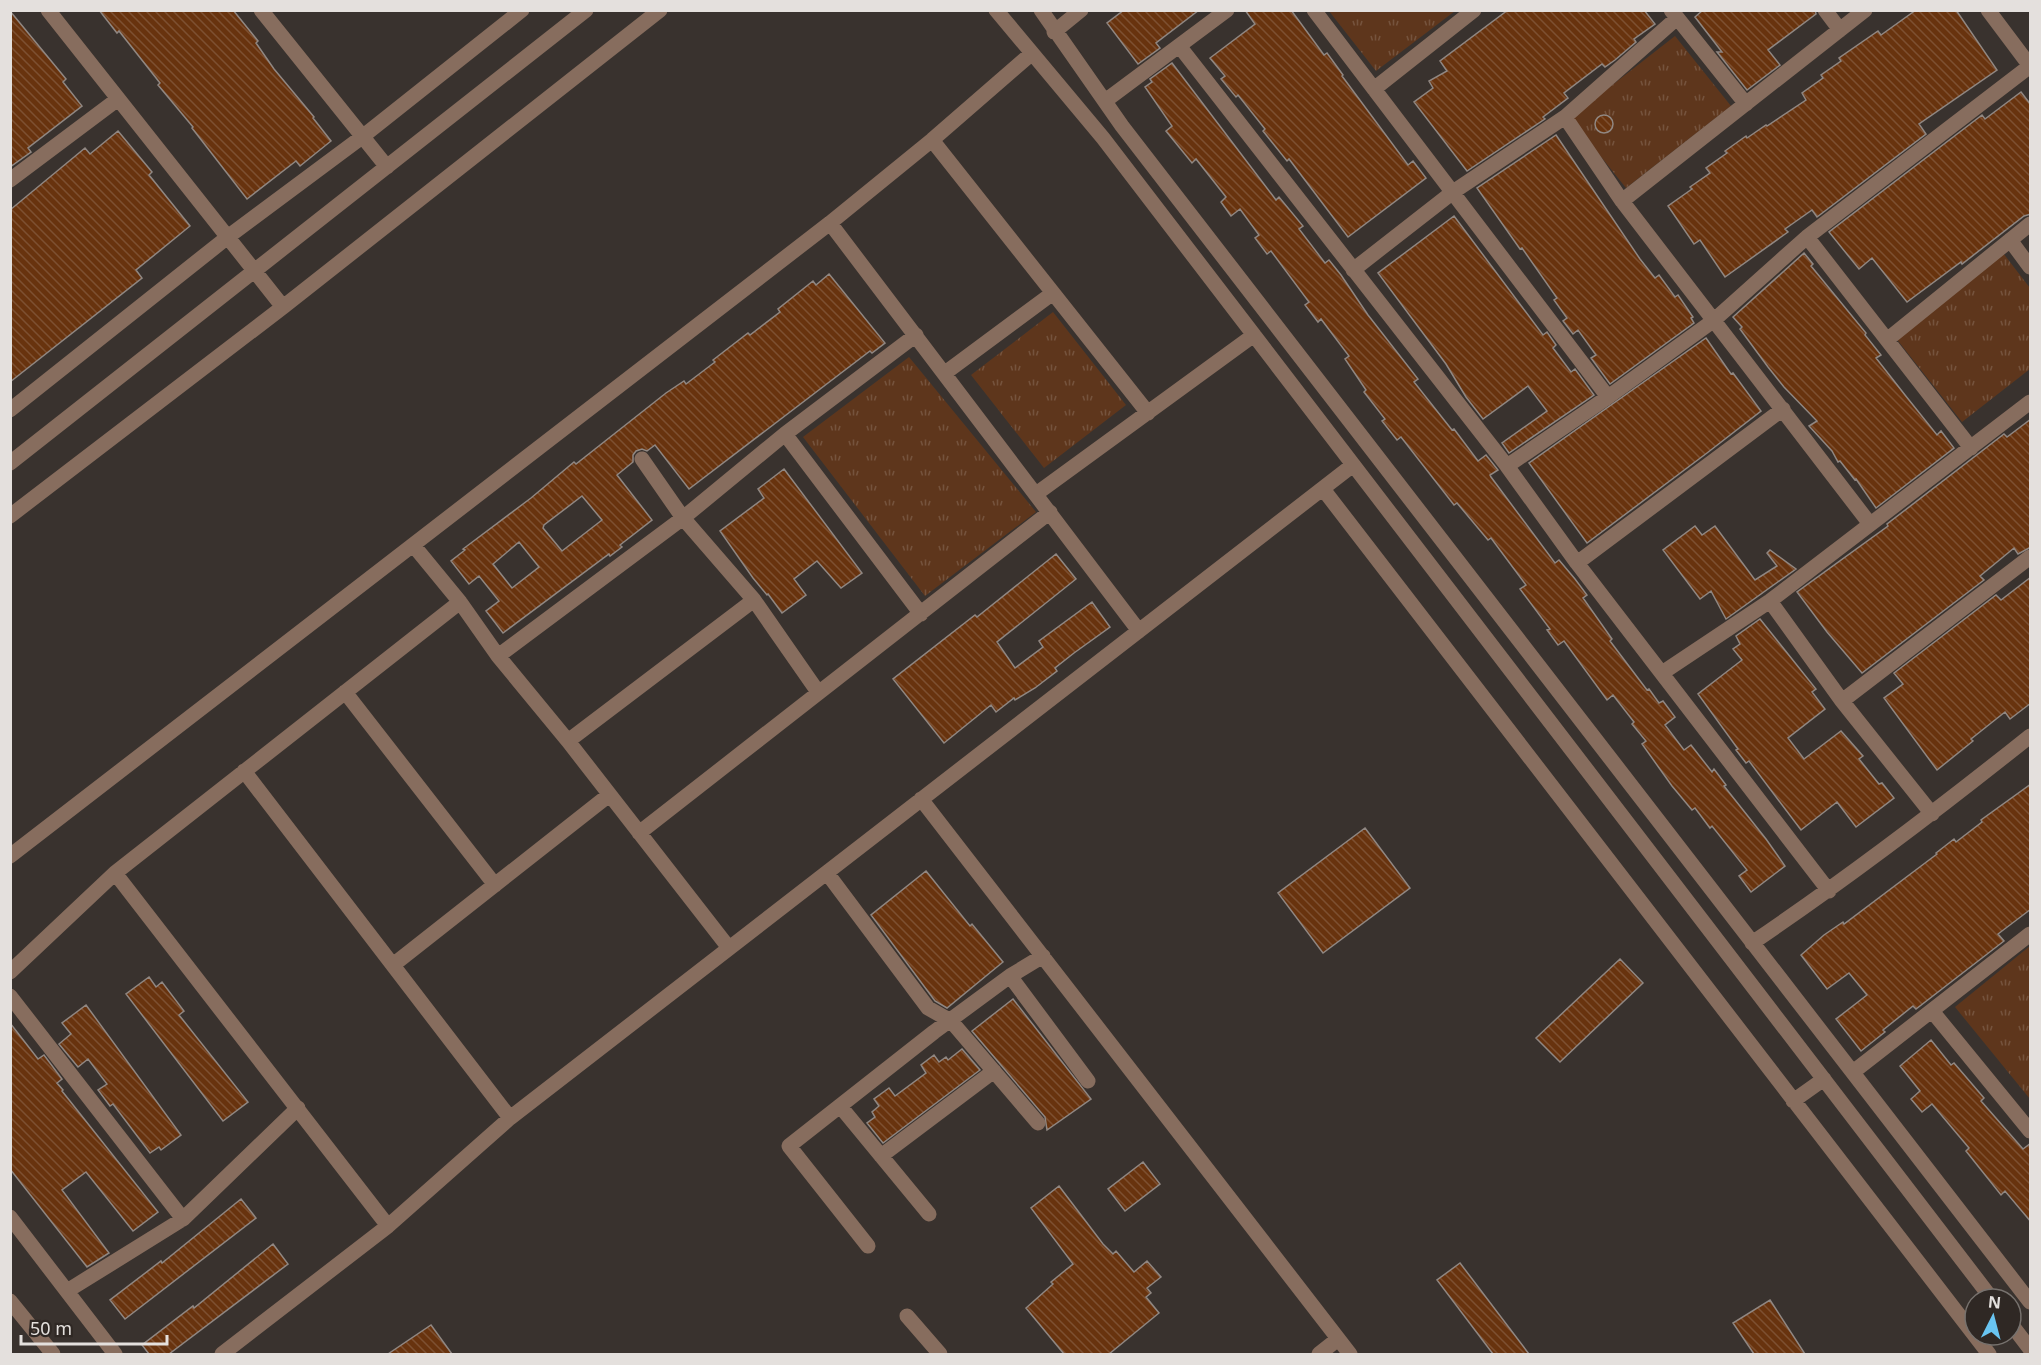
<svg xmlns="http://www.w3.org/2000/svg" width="2041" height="1365" font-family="'Noto Sans',sans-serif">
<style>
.grass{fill:url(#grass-tufts)}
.building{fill:url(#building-back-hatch);stroke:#908782;stroke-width:1.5;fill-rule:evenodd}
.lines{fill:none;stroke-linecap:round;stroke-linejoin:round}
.minor{stroke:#876d5e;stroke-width:15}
</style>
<defs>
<pattern id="grass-tufts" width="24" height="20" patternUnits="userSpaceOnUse" patternTransform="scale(1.5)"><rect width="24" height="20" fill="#5e361c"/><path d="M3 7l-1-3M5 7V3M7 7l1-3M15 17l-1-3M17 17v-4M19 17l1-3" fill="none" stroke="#75533d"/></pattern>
<pattern id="building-back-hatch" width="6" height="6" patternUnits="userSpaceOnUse" patternTransform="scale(1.5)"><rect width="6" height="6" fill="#68330e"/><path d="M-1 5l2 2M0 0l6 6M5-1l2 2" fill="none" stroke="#7d5031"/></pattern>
</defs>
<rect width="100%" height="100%" fill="#39322e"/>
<path class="grass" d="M1329,11H1455L1376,71Z
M1675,36L1731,106L1626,188L1570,118Z
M2003,253L2030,288V369L1962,422L1895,337Z
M1053,312L1126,405L1044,468L971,375Z
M909,357L1036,512L925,596L803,437Z
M2030,946V1099L1955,1007Z"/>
<path class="building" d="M99,10H233L258,41L256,43L274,69L314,117L313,118L331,141L300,166L296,161L247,199L192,128L193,127L158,85L160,83L119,31L117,33Z
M1124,10H1199L1156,43L1160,48L1138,64L1107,23Z
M1245,10H1291L1324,55L1327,53L1343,75L1342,76L1408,165L1413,161L1426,178L1348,237L1289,159L1287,161L1263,131L1265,129L1238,95L1236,97L1221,79L1225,76L1210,58L1255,24Z
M1508,10H1644L1655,24L1634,39L1636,42L1615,60L1605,67L1602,64L1564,93L1568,98L1543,117L1545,119L1467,171L1414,102L1433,88L1429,81L1447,71L1440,61Z
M1703,10H1815L1816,14L1768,50L1780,65L1747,90L1717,52H1722L1695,17Z
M1916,10H1956L1997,70L1919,124L1926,134L1817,217L1812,210L1785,229L1788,232L1725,277L1700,240L1694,244L1668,206L1692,189L1690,187L1710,173L1706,168L1727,153L1725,151L1746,136L1747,138L1766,125L1767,126L1806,100L1802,93L1823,78L1821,75L1841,61L1839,58L1878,31L1881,35Z
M10,11L66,79L63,82L82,106L28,148L31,152L10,167Z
M1172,63L1276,200L1279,197L1303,226L1299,229L1325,263L1329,260L1341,275L1368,315L1418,379L1414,382L1452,430L1454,429L1478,461L1486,455L1498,470L1490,475L1491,477L1555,563L1559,560L1575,579L1587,595L1583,598L1612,639L1610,641L1647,690L1649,689L1659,703L1663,701L1675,717L1665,725L1684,750L1691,745L1712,772L1714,769L1726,785L1724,786L1766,839L1785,866L1751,892L1739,876L1747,870L1712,826L1710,828L1695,808L1692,810L1672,786L1642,744L1646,741L1632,724L1634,722L1613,695L1607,700L1564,641L1558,645L1547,630L1550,629L1520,589L1526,585L1491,538L1488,540L1457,503L1454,505L1401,437L1397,440L1382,421L1385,419L1364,392L1366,390L1345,359L1349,356L1321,319L1318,322L1305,305L1309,302L1271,251L1267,254L1255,238L1259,235L1240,209L1231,216L1221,202L1226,197L1196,159L1192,163L1166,131L1172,126L1145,87L1152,82L1150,79Z
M2021,92L2031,105V214L2024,216L1962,264L1961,262L1907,302L1872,258L1859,269L1829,232L1982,115L1985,119Z
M1595 124a9 9 0 1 1 18 0a9 9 0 1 1-18 0Z
M118,131L152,172L149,175L190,226L136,270L142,278L10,382V210L85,148L90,154Z
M1556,135L1640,259L1655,278L1659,275L1675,297L1678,295L1693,317L1691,318L1694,323L1610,384L1591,358L1596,355L1578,330L1573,334L1563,321L1567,318L1554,300L1557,298L1522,248L1520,249L1477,188Z
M1454,216L1543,335L1547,332L1556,345L1553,348L1571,372L1575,369L1594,395L1509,453L1502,443L1547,411L1528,386L1483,419L1466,397L1446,364L1378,273Z
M1804,253L1813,264L1811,266L1866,333L1865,335L1881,355L1876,358L1905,395L1937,435L1941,431L1954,448L1876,508L1856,479L1855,480L1840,461L1838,462L1832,451L1809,426L1817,421L1784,387L1768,367L1740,329L1742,327L1733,317Z
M829,274L885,343L872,353L870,351L689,489L655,445L647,451L642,449L636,451L633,455V462L617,475L652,520L620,545L622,547L610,556L609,554L503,633L486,611L499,601L479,576L469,584L451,561L465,550L463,549L531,498L574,462L576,464L666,393L684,381L686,384L715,362L713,360L748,333L750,335L780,312L778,309L813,281L816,285ZM582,496L602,520L562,551L543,528L544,525ZM519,542L539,567L512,588L493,564Z
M1706,338L1731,374L1733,373L1761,411L1707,453L1587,543L1529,463Z
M2031,419V547L2018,554L2014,548L1980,576L1984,580L1862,673L1827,632L1797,592L1888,526L1887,524L2004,434L2007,437Z
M784,469L862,573L841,588L817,561L794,579L806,595L782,613L768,594L767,595L753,578L720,531L764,498L758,489Z
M1695,526L1702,535L1715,526L1755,580L1777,566L1767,553L1770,550L1796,569L1726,619L1711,591L1700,599L1663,550Z
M1056,554L1076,579L997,642L1015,668L1043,647L1039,641L1092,602L1110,627L1074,653L1055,668L1057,671L1035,688L1015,700L1014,698L996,712L991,705L944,743L893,679L975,615L977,617Z
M2031,577V703L2010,719L2005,712L1971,739L1973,741L1937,770L1884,698L1903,684L1894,673L1996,595L2001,600Z
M1760,619L1816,689L1812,692L1825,709L1788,738L1804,759L1841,731L1863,756L1859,759L1879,784L1882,783L1894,798L1856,827L1837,802L1801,830L1749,761L1746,763L1736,750L1738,749L1698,694L1742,660L1733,649L1740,644L1736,636Z
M2031,784V909L1998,934L2004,941L1916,1009L1913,1006L1883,1030L1885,1032L1861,1051L1836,1019L1867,995L1849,973L1827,989L1801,955L1824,935L1843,922L1844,924L1937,854L1936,853L1954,839L1956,842L1982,822L1981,820Z
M1365,828L1410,888L1323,953L1278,893Z
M926,871L970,926L972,924L1003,962L947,1008L935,1001L871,915Z
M1620,959L1643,983L1560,1062L1536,1038Z
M149,977L156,987L162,982L184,1011L179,1015L248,1102L223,1121L126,994Z
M1013,999L1091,1099L1047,1130L1045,1117L972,1031Z
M86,1005L181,1135L161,1150L159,1147L150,1153L113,1104L110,1106L98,1090L107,1084L88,1059L78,1067L59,1044L71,1034L62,1023Z
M10,1023L38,1059L44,1055L62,1079L57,1083L63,1090L62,1091L158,1212L133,1231L86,1172L62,1190L109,1253L87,1267L10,1169Z
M1931,1040L1951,1065L1954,1063L1984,1098L1981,1101L2023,1149L2031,1143V1222L2005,1191L2001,1195L1966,1151L1969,1148L1932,1104L1922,1112L1911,1099L1920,1091L1900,1066Z
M962,1049L980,1070L883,1143L867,1123L875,1117L872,1112L879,1106L874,1099L889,1088L895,1096L926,1073L921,1065L934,1055L939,1062L946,1057L948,1060Z
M1143,1162L1160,1184L1125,1211L1108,1189Z
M1059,1186L1103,1244L1113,1254L1116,1251L1134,1272L1147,1261L1161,1277L1147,1288L1151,1293L1146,1297L1159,1313L1109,1354H1064L1026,1308L1053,1284L1051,1282L1073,1264L1031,1208Z
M241,1199L256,1218L125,1319L110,1300L161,1261L162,1263Z
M273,1244L288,1264L169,1354H149L142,1345L193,1306L194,1308Z
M1460,1263L1529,1354H1493L1437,1280Z
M1770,1300L1805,1354H1754L1733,1323Z
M431,1325L452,1354H388Z"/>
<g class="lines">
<path class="minor" d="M48,10L283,307
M261,10L387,167
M996,10L1103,138L1992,1299
M1041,10L1122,126L2030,1302
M1314,10L1608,397
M1671,10L1746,104
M1825,10L1840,30
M1988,10L2030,66
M1054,32L1081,10
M1180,47L1507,466L1577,563L1829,891
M1374,89L1474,10
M1105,101L1227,10
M1565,117L1622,201L1870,524
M932,140L1148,413
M10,180L118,99
M1622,201L1865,10
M830,223L1139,631
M1807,237L1971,448
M2010,240L2030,267
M1353,270L1453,192L1565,117L1677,18
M1888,339L2030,224
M945,373L1053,293
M10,410L229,236L362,137L522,10
M785,434L921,614
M642,459L683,518L754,600L818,692
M10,463L586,10
M1507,466L1608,397L1713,321L1807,237L2030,66
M1323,489L1989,1354
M1036,494L1254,335
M10,516L283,307L660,10
M414,546L460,602L498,656L568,741L729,948
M1577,563L1783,409
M1770,601L1842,701L1932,814
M498,656L683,518L785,434L916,335
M1662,673L1770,601L2030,402
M345,692L495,885
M1842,701L2030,557
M568,741L754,600
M244,771L510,1118
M921,799L1350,1354
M639,833L1050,512
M10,856L830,223L932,140L1031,54
M115,873L388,1226
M827,873L928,1008L951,1021L1038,1123
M1752,943C1848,878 1940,808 2030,736
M1043,956L1010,976L1088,1081
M393,965L609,795
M10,972L115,873L460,602
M10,996L183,1219
M1932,1011L2030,1131
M1853,1072L2030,934
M1793,1101L1824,1079
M840,1106L929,1214
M881,1156L994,1071
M10,1217L115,1354
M868,1246L789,1146L934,1032L1010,976
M67,1291L183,1219L298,1108
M10,1301L53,1354
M907,1316L940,1354
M2011,1324L2030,1349
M222,1354L388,1226L510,1118L1353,465
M1319,1354L1338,1339"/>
</g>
<rect width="2041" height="1365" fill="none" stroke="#e4e0dd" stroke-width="24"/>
<g transform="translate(1993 1317) rotate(6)"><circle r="28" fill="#2f2824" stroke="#77726e" stroke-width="1.5"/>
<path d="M0-4.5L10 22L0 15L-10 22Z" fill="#69c4f0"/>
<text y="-9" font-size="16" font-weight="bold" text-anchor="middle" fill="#e4e0dd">N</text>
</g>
<path d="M21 1335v9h146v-9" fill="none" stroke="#e4e0dd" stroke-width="3"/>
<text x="30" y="1335" font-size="18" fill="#e4e0dd" stroke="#2f2824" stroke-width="4.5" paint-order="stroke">50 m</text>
</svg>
